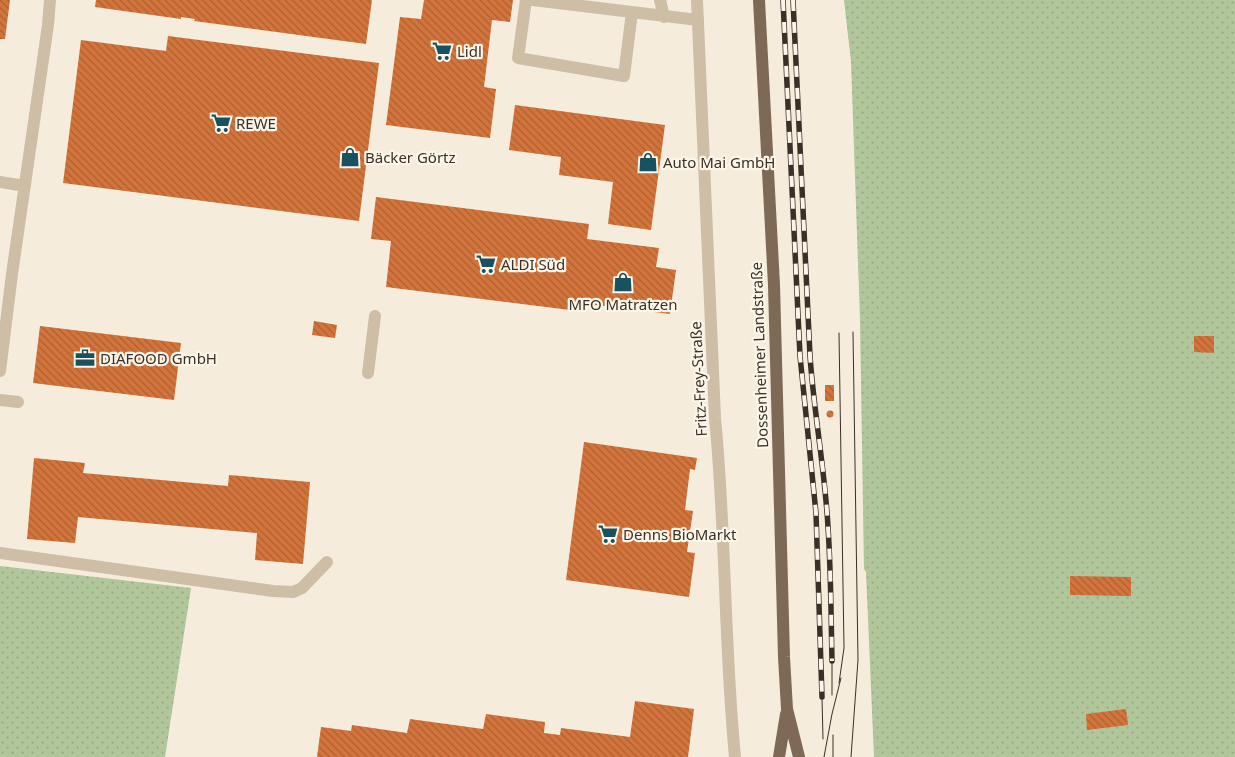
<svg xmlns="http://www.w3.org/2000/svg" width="1235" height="757" font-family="'Noto Sans',sans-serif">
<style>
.grass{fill:url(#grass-dots)}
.building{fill:url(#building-back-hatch)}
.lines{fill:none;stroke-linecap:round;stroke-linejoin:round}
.lane{stroke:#cfbea6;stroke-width:12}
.street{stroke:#cfbea6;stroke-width:12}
.primary{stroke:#7e6957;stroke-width:12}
.tram{stroke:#3a3028;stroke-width:1}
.rail-casing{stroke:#3a3028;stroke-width:5.5}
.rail{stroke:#fcf6e9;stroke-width:4;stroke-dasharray:11;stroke-linecap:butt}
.labels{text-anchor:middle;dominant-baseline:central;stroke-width:4.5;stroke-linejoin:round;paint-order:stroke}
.poi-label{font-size:15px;fill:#3a3028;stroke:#fcf6e9;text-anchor:start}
.street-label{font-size:15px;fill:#3a3028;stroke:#fcf6e9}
</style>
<defs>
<pattern id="grass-dots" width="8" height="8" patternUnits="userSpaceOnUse" patternTransform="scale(1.25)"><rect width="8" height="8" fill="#b1c69a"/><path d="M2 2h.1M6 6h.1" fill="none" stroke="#99aa85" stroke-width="1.8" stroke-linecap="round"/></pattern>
<pattern id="building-back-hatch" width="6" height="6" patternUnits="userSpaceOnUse" patternTransform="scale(1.25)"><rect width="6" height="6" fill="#d3743c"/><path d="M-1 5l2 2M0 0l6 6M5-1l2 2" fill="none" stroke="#ac6032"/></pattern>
</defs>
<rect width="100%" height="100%" fill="#f5ecdc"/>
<path class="grass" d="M844,0H1235V757H874L866,572L864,569L860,320L851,62Z
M0,566L191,588L165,757H0Z"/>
<path class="building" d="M0,0H10L5,39H0Z
M96,0H372L366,44L194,21L195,19L181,17V19L95,7Z
M424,0H513L510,22L492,20L484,87L496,89L490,138L386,125L400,17L421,19Z
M168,36L379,63L359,221L63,183L81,40L166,51Z
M515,105L665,125L651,230L608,224L613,182L559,175L561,157L509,150Z
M376,197L589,224L587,239L659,248L656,267L676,270L670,314L579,303L578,311L386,287L391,241L371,239Z
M314,321L337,325L335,338L312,335Z
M40,326L181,343L174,400L33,383Z
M1194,336H1214V353L1194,352Z
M825,385H834V401H825Z
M826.5 414a3.5 3.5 0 1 1 7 0a3.5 3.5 0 1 1-7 0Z
M584,442L697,458L695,470L690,469L685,510L693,511L687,552L695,553L689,597L566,580Z
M34,458L85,463L83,473L228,486L229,475L310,482L303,564L255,560L257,533L78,517L75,543L27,539Z
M1070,576L1131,577V596L1070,595Z
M635,701L694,709L688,757H317L321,727L351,731L352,725L407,733L410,719L483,729L486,714L545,722L544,733L560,735L561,728L630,737Z
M1126,709L1128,725L1087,730L1086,714Z"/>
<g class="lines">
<path class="lane" d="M526,0L518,58L624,76L632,12
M533,0L698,20
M660,0L664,17
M368,373L375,316
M0,400L18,402
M0,553L273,591L293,592L302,588L327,562"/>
<path class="street" d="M697,0L715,418C726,531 724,644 735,757
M0,182L25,186
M0,371L12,274L48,25L50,0"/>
<path class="primary" d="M759,0L774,285L784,657L787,709L799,757
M779,757L786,714"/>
<path class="tram" d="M839,333L844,648L839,683
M832,661V695
M822,697L823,739
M833,735V757
M824,757L832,714L841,678
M851,757L858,660L853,332"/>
<defs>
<path id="rail" d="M783,0L800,356L816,513L822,697
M793,0L810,356C814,414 825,470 828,527C831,572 831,617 832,661"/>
</defs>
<use href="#rail" class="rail-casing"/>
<use href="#rail" class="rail"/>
</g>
<defs>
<symbol id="supermarket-bare" viewBox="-9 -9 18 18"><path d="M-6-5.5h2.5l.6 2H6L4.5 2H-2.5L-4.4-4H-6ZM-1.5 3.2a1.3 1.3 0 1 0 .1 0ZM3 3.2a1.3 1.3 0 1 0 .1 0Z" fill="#185261" stroke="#fcf6e9" stroke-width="2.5" paint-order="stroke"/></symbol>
<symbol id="shop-bare" viewBox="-9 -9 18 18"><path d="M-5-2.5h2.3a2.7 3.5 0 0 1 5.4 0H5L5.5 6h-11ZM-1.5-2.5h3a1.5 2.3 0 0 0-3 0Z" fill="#185261" stroke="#fcf6e9" stroke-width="2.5" paint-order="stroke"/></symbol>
<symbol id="office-bare" viewBox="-9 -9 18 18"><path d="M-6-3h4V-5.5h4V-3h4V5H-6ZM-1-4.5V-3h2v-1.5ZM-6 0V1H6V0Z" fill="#185261" stroke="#fcf6e9" stroke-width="2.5" paint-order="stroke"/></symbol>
</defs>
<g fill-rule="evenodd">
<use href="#supermarket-bare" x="428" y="37" width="28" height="28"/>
<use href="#supermarket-bare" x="207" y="109" width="28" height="28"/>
<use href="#shop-bare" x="336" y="143" width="28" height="28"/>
<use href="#shop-bare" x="634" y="148" width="28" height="28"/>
<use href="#supermarket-bare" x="472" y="250" width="28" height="28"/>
<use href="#shop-bare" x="609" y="268" width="28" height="28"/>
<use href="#office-bare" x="71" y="344" width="28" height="28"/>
<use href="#supermarket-bare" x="594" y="520" width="28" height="28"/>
</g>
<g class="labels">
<g class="poi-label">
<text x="457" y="51">Lidl</text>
<text x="236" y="123">REWE</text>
<text x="365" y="157">Bäcker Görtz</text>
<text x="663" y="162">Auto Mai GmbH</text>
<text x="501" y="264">ALDI Süd</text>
<text x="623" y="304" text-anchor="middle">MFO Matratzen</text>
<text x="100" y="358">DIAFOOD GmbH</text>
<text x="623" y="534">Denns BioMarkt</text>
</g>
<g class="street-label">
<text transform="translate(759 355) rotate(-92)">Dossenheimer Landstraße</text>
<text transform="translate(698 379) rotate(-93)">Fritz-Frey-Straße</text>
</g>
</g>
</svg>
